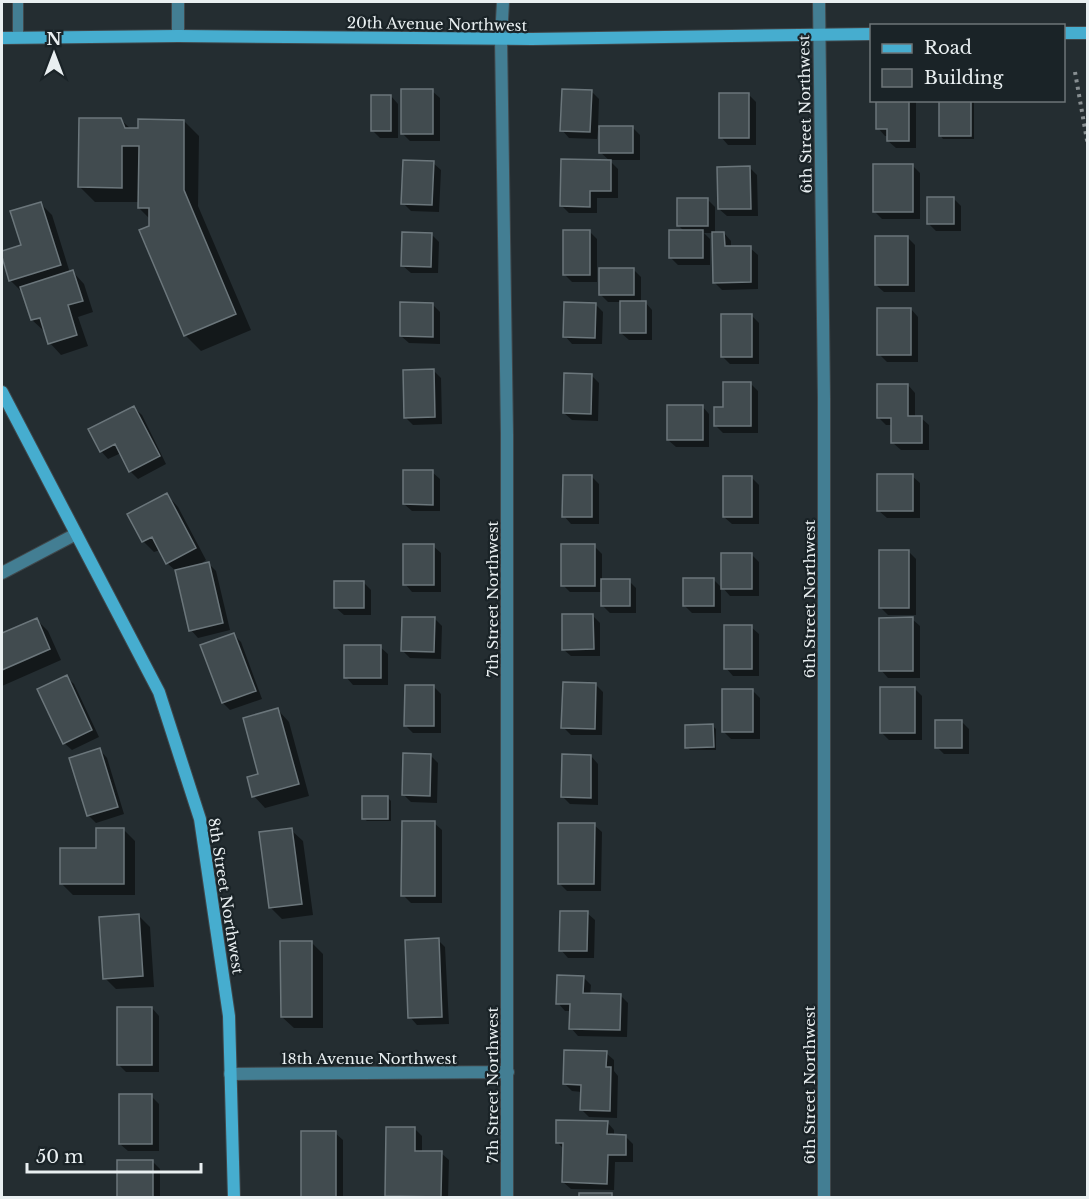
<svg xmlns="http://www.w3.org/2000/svg" width="1089" height="1199" font-family="'Libre Baskerville',serif">
<style>
.shadow{fill:#0007}
.building{fill:#414b4f;stroke:#6b767b;stroke-width:1.5}
.lines{fill:none;stroke-linecap:round;stroke-linejoin:round}
.lane-casing{stroke:#40484c;stroke-width:12}
.street-casing{stroke:#40484c;stroke-width:14}
.secondary-casing{stroke:#40484c;stroke-width:14}
.path{stroke:#888f92;stroke-width:4;stroke-dasharray:3 4.5;stroke-linecap:butt}
.lane{stroke:#437e93;stroke-width:10}
.street{stroke:#437e93;stroke-width:12}
.secondary{stroke:#46adcf;stroke-width:12}
.labels{text-anchor:middle;dominant-baseline:central;stroke-width:4.5;stroke-linejoin:round;paint-order:stroke}
.street-label{font-size:15px;fill:#e9eff1;stroke:#1a2327}
</style>
<rect width="100%" height="100%" fill="#242d31"/>
<path class="shadow" d="M432,91L440,98V141H410L403,134Z
M591,91L599,99L598,128H633L640,135V160H609L618,169V198H597V213H569L562,206L610,161L600,152V130H598L597,139L569,138L562,130Z
M748,94L756,102V145H728L721,137Z
M391,96L398,104V138H380L372,130Z
M878,100L916,101V148H896L888,141V136H885L878,128Z
M940,100H972L974,102V139H943L940,135Z
M121,120L131,129L184,121L199,136L198,206L251,330L201,351L185,335L141,231L150,227V219L139,208V202H95L80,187Z
M433,163L441,170L439,212L411,211L403,203Z
M913,166L920,173V219H882L874,211Z
M750,168L757,175L758,216H727L719,209Z
M953,198L961,206V231H936L929,224Z
M707,199L715,207V233H724L731,241V248H750L758,255V289L722,290L714,282V233H704L710,239V265H678L671,258L685,232L678,225Z
M41,204L52,215L70,273L73,272L84,284L93,312L78,317L88,346L61,355L50,343L45,331H44L32,320L21,291L10,280L2,252L23,246Z
M590,232L597,239V282H572L564,274Z
M431,234L439,242L438,273H411L403,266Z
M907,237L915,245V292H884L876,285Z
M634,270L641,277V302H645L652,310V340H629L621,333V302H608L600,294Z
M432,304L440,312V344L409,343L401,336Z
M595,304L603,312L602,344H572L565,336Z
M911,309L918,317V362H887L879,354Z
M751,315L759,323V364H730L723,357Z
M434,371L441,378L442,424L413,425L405,417Z
M591,375L599,383L598,421L572,420L564,413Z
M751,384L758,391V433H723L715,425L725,409Z
M908,385L915,393V418H921L929,425V450H901L893,443V425H886L878,417Z
M702,406L709,414V447H676L668,440Z
M134,408L142,415L166,464L138,479L130,471L121,453L108,459L101,451Z
M432,472L440,479V511H412L404,504Z
M912,476L920,483V518H887L879,511Z
M592,477L599,484V524H571L564,516Z
M751,477L759,485V524H732L724,517Z
M167,495L178,507L206,560L198,566L208,563L216,571L230,630L198,638L191,630L177,572L167,563L160,550L154,552L143,541Z
M433,546L441,553V592H412L405,584Z
M594,546L602,554V581H629L636,588V613H610L603,606V592H570L563,585Z
M908,551L916,559V615H888L880,607Z
M752,555L759,562V596H730L723,588Z
M714,580L721,587V613H692L685,606Z
M363,582L371,590V615H344L336,608Z
M592,615L600,623V656H571L563,649Z
M434,618L442,626L441,659L410,658L403,651Z
M912,619L920,626V678H888L881,670Z
M37,620L48,631L61,660L2,686V635Z
M751,627L759,634V676H733L726,668Z
M234,635L241,642L262,699L230,710L223,703Z
M380,647L388,654V685H353L346,677Z
M66,677L74,684L99,737L72,750L64,743Z
M596,685L603,692L602,735H571L563,727Z
M433,686L441,694V733H413L406,726Z
M914,688L922,696V740H889L882,733Z
M753,691L760,698V739H731L723,731Z
M278,710L289,722L309,796L265,808L254,796Z
M962,722L969,729V754H944L937,747Z
M713,726L716,729V750H690L687,747Z
M100,750L107,758L124,814L96,823L88,815Z
M430,755L438,763L437,803L411,802L404,795Z
M591,756L598,764V805L570,804L563,797Z
M387,797L391,801V821H367L363,818Z
M434,823L442,830V903H411L403,895Z
M594,825L602,832L601,891H567L559,883Z
M124,830L135,841V895H73L61,883L97,849Z
M291,830L303,841L313,915L282,919L271,908Z
M587,913L595,920L594,958H568L561,950Z
M138,915L150,927L154,987L116,989L105,978Z
M438,940L445,947L449,1024L417,1025L410,1017Z
M311,942L323,954V1028H294L282,1017Z
M583,977L591,985L590,995H620L628,1003L627,1037L578,1036L571,1028V1011H565L558,1003Z
M152,1008L159,1016V1072H126L118,1064Z
M606,1053L614,1060V1071L618,1076L617,1118L589,1117L582,1110V1092L572,1091L565,1084Z
M151,1096L159,1104V1151H128L120,1144Z
M607,1122L614,1130V1136L626,1137L633,1144V1162H615L614,1190L571,1189L563,1182L564,1149L557,1142Z
M415,1129L422,1136V1153H441L449,1160L448,1198H389L386,1195Z
M335,1133L343,1140V1198H303Z
M152,1161L160,1169V1198H119Z"/>
<path class="building" d="M401,89H433V134H401Z
M562,89L592,90L590,132L560,131Z
M719,93H749V138H719Z
M371,95H391V131H371Z
M876,100H909V141H887V129H876Z
M939,100H971V136H939Z
M79,118H121L125,128H138V119L184,120V190L236,314L184,336L139,230L149,226V208H138L139,146H122V188L78,187Z
M599,126H633V153H599Z
M561,159L611,160V191H590V207L560,206Z
M403,160L434,161L432,205L401,204Z
M873,164H913V212H873Z
M750,166L751,209H718L717,167Z
M927,197H954V224H927Z
M677,198H708V226H677Z
M41,202L61,265L9,281L2,257V251L21,245L10,211Z
M563,230H590V275H563Z
M669,230H703V258H669Z
M402,232L432,233L431,267L401,266Z
M712,232H724L725,246H751V282L713,283Z
M875,236H908V285H875Z
M599,268H634V295H599Z
M73,270L83,301L68,305L77,335L48,344L40,318L31,320L20,287Z
M620,301H646V333H620Z
M400,302L433,303V337L400,336Z
M564,302L596,303L595,338L563,337Z
M877,308H911V355H877Z
M721,314H752V357H721Z
M434,369L435,417L404,418L403,370Z
M564,373L592,374L591,414L563,413Z
M723,382H751V426H714V407H723Z
M877,384H908V416H922V443H891V418H877Z
M667,405H703V440H667Z
M134,406L160,456L129,472L115,444L100,452L88,429Z
M403,470H433V505L403,504Z
M877,474H913V511H877Z
M563,475H592V517H562Z
M723,476H752V517H723Z
M167,493L196,548L166,564L152,537L142,542L127,514Z
M403,544H434V585H403Z
M561,544H595V586H561Z
M879,550H909V608H879Z
M721,553H752V589H721Z
M209,562L223,623L189,631L175,570Z
M683,578H714V606H683Z
M601,579H630V606H601Z
M334,581H364V608H334Z
M562,614H593L594,649L562,650Z
M402,617H435L434,652L401,651Z
M913,617V671H879V618Z
M37,618L50,649L2,670V633Z
M724,625H752V669H724Z
M234,633L256,691L222,703L200,645Z
M344,645H381V678H344Z
M67,675L92,730L63,744L37,689Z
M563,682L596,683L595,729L561,728Z
M405,685H434V726H404Z
M880,687H915V733H880Z
M722,689H753V732H722Z
M278,708L299,784L252,797L247,777L258,774L243,718Z
M935,720H962V748H935Z
M713,724L714,747L685,748V725Z
M100,748L118,807L87,816L69,758Z
M403,753L431,754L430,796L402,795Z
M562,754L591,755V798L561,797Z
M362,796H388V819H362Z
M402,821H435V896H401Z
M558,823H595L594,884H558Z
M96,828H124V884H60V848H96Z
M292,828L302,904L269,908L259,832Z
M560,911H588L587,951H559Z
M139,914L143,976L103,979L99,917Z
M439,938L442,1017L408,1018L405,940Z
M280,941H312V1017H281Z
M557,975L584,976L583,993L621,994L620,1030L569,1029L570,1004H556Z
M117,1007H152V1065H117Z
M564,1050L607,1051L606,1067H611L610,1111L580,1110L581,1085L563,1084Z
M119,1094H152V1144H119Z
M556,1120L608,1121L607,1134L626,1135V1155H608L607,1184L562,1182L563,1143H556Z
M386,1127H415V1151H442L441,1197L385,1196Z
M301,1131H336V1198H301Z
M117,1160H153V1198H117Z
M579,1193H612V1198H579Z"/>
<g class="lines">
<defs>
<path id="lane" d="M18,2V38"/>
<path id="street" d="M503,2L501,38L507,434V1198
M819,2L824,398V1198
M178,36V2
M2,573L76,534
M230,1074L508,1072"/>
<path id="secondary" d="M1064,33H1088
M2,38L178,36L532,39L872,34
M2,392L159,692L200,819L229,1016L234,1198"/>
</defs>
<use href="#lane" class="lane-casing"/>
<use href="#street" class="street-casing"/>
<use href="#secondary" class="secondary-casing"/>
<path class="path" d="M1075,72L1088,146"/>
<use href="#lane" class="lane"/>
<use href="#street" class="street"/>
<use href="#secondary" class="secondary"/>
</g>
<g class="labels">
<g class="street-label">
<text transform="translate(437 24) rotate(1)">20th Avenue Northwest</text>
<text transform="translate(805 114) rotate(-91)">6th Street Northwest</text>
<text transform="translate(492 599) rotate(-90)">7th Street Northwest</text>
<text transform="translate(809 599) rotate(-90)">6th Street Northwest</text>
<text transform="translate(226 896) rotate(81)">8th Street Northwest</text>
<text x="369" y="1058">18th Avenue Northwest</text>
<text transform="translate(492 1085) rotate(-90)">7th Street Northwest</text>
<text transform="translate(809 1085) rotate(-90)">6th Street Northwest</text>
</g>
</g>
<rect width="1089" height="1199" fill="none" stroke="#e9eff1" stroke-width="6"/>
<rect x="870" y="24" width="195" height="78" fill="#1a2327" stroke="#6d7578" stroke-width="1.5"/>
<rect x="882" y="44" width="30" height="9" fill="#46adcf" stroke="#6d7578" stroke-width="1.5"/>
<text x="924" y="54" font-size="18" fill="#e9eff1">Road</text>
<rect x="882" y="69" width="30" height="18" fill="#414b4f" stroke="#6d7578" stroke-width="1.5"/>
<text x="924" y="84" font-size="18" fill="#e9eff1">Building</text>
<g transform="translate(54 54)" stroke="#1a2327" stroke-width="4.5" paint-order="stroke">
<path d="M0-4.5L10 22L0 15L-10 22Z" fill="#e9eff1"/>
<text y="-9" font-size="16" font-weight="bold" text-anchor="middle" fill="#e9eff1">N</text>
</g>
<path d="M27 1163v9h174v-9" fill="none" stroke="#e9eff1" stroke-width="3"/>
<text x="36" y="1163" font-size="18" fill="#e9eff1" stroke="#1a2327" stroke-width="4.5" paint-order="stroke">50 m</text>
</svg>
